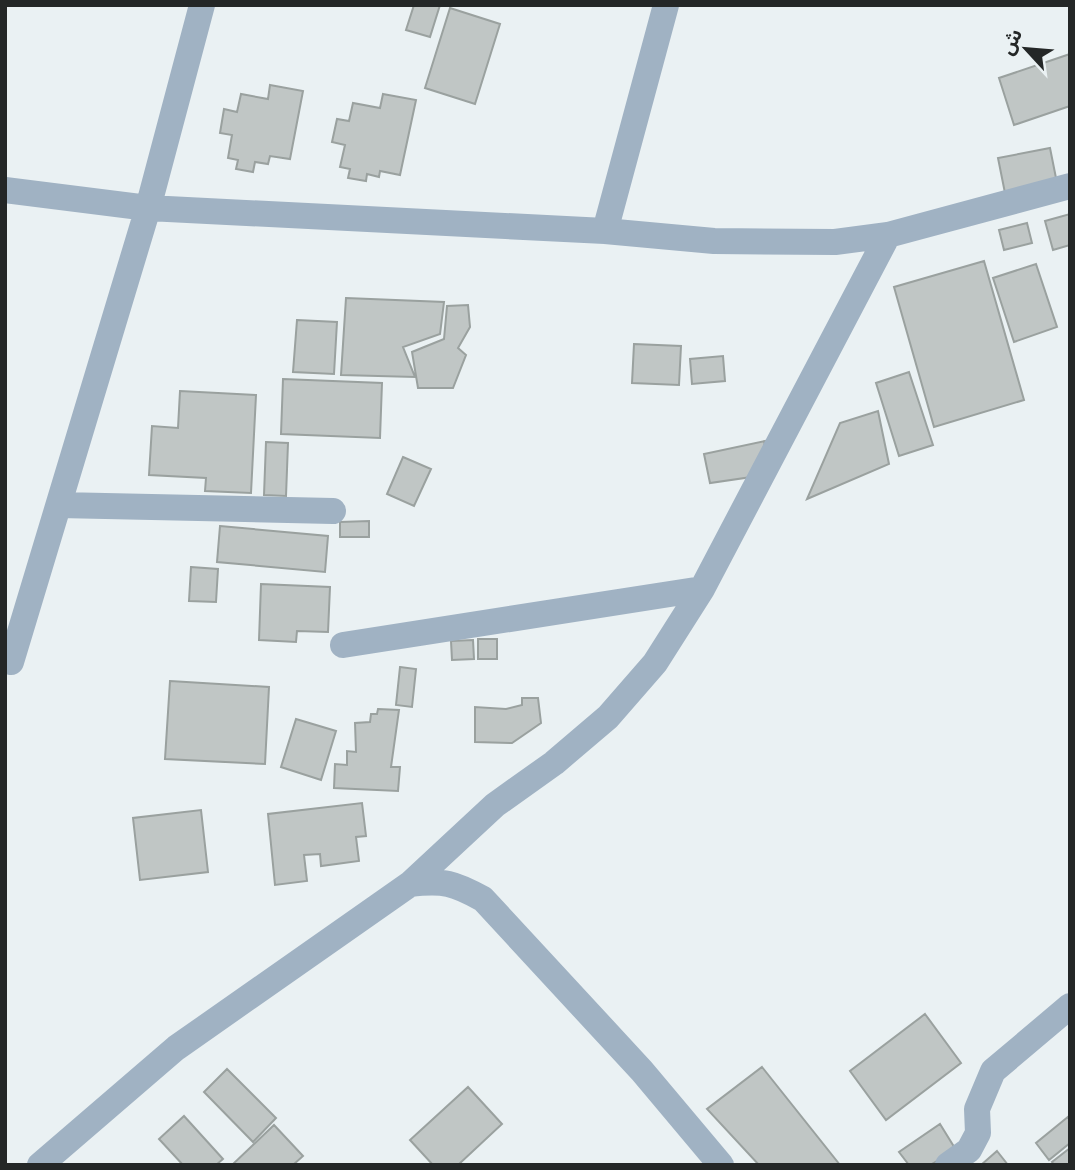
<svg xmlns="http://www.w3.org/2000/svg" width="1075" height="1170" font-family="'Work Sans','Noto Sans Arabic',sans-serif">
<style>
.building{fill:#c0c6c5;stroke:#9aa19f;stroke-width:2}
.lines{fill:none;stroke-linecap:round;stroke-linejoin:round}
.street{stroke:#a0b2c3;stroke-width:26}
</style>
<rect width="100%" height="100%" fill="#eaf1f3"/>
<path class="building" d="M414,5H440L430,37L406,30Z
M450,8L500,24L475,104L425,88Z
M1070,54V106L1014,125L999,78Z
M270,85L303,91L290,159L270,156L268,164L255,162L253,172L236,169L238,160L228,158L232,135L220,133L224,109L237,112L241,94L268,99Z
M383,94L416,100L400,175L380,171L379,177L367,174L366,181L348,178L350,169L340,167L345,145L332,142L337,119L349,121L353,103L380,108Z
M1050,148L1058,188L1006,198L998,158Z
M1070,214V245L1053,250L1045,221Z
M1027,223L1032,243L1004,250L999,230Z
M984,261L1024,400L934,427L894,287Z
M1036,264L1057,327L1014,342L993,278Z
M346,298L444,302L440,334L403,347L415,377L341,375Z
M468,305L470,327L458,348L466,355L453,388H418L412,352L444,339L447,306Z
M297,320L337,322L334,374L293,372Z
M634,344L681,346L679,385L632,383Z
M723,356L725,381L692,384L690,359Z
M909,372L933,445L899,456L876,383Z
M283,379L382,383L380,438L281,434Z
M180,391L256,395L251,493L205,491L206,478L149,475L152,426L178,428Z
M878,411L889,464L807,499L840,423Z
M765,441L758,476L710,483L704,454Z
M266,442L288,443L286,496L264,495Z
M403,457L431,469L414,506L387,494Z
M369,521V537H340V522Z
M220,526L328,536L325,572L217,562Z
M191,567L218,569L216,602L189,601Z
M261,584L330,587L328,632L297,631L296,642L259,640Z
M478,639H497V659H478Z
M473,640L474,659L452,660L451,641Z
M400,667L416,669L412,707L396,705Z
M170,681L269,687L265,764L165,759Z
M522,698H538L541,723L512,743L475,742V707L506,709L522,705Z
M378,709L399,710L391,767H400L398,791L334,788L335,764L347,765V751L356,752L355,723L370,722L371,714H377Z
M296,719L336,731L321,780L281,767Z
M362,803L366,836L356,837L359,861L321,866L320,854L304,855L307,881L275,885L268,814Z
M201,810L208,872L140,880L133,818Z
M925,1014L961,1063L886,1120L850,1071Z
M762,1067L840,1165H759L707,1109Z
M227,1069L276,1118L253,1142L204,1092Z
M468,1087L502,1124L458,1165H433L410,1140Z
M184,1116L223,1159L216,1165H183L159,1139Z
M1069,1116L1070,1143L1049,1160L1036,1143Z
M940,1124L956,1150L930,1165H909L899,1152Z
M274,1125L303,1156L293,1165H232Z
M1070,1148V1165H1054L1052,1162Z
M997,1151L1008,1165H981Z"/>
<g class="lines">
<path class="street" d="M5,190L148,208L605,231L714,241L835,242L888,235L1070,186
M605,231L666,5
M59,505L333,511
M343,645L702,589
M11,662L148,208L202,5
M410,884L495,805L554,763L608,717L655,663L702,589L888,235
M40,1165L176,1048L410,884C444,880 454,883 483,899L642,1071L721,1165
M948,1165L969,1150L978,1133L977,1109L993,1071L1070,1006"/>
</g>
<rect width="1075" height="1170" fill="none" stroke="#242727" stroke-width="14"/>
<g transform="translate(1026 49) rotate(296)" stroke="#eaf1f3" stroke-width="5" paint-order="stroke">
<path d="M0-5L12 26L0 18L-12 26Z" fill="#242727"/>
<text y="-10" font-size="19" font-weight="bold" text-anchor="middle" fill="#242727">ش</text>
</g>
</svg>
